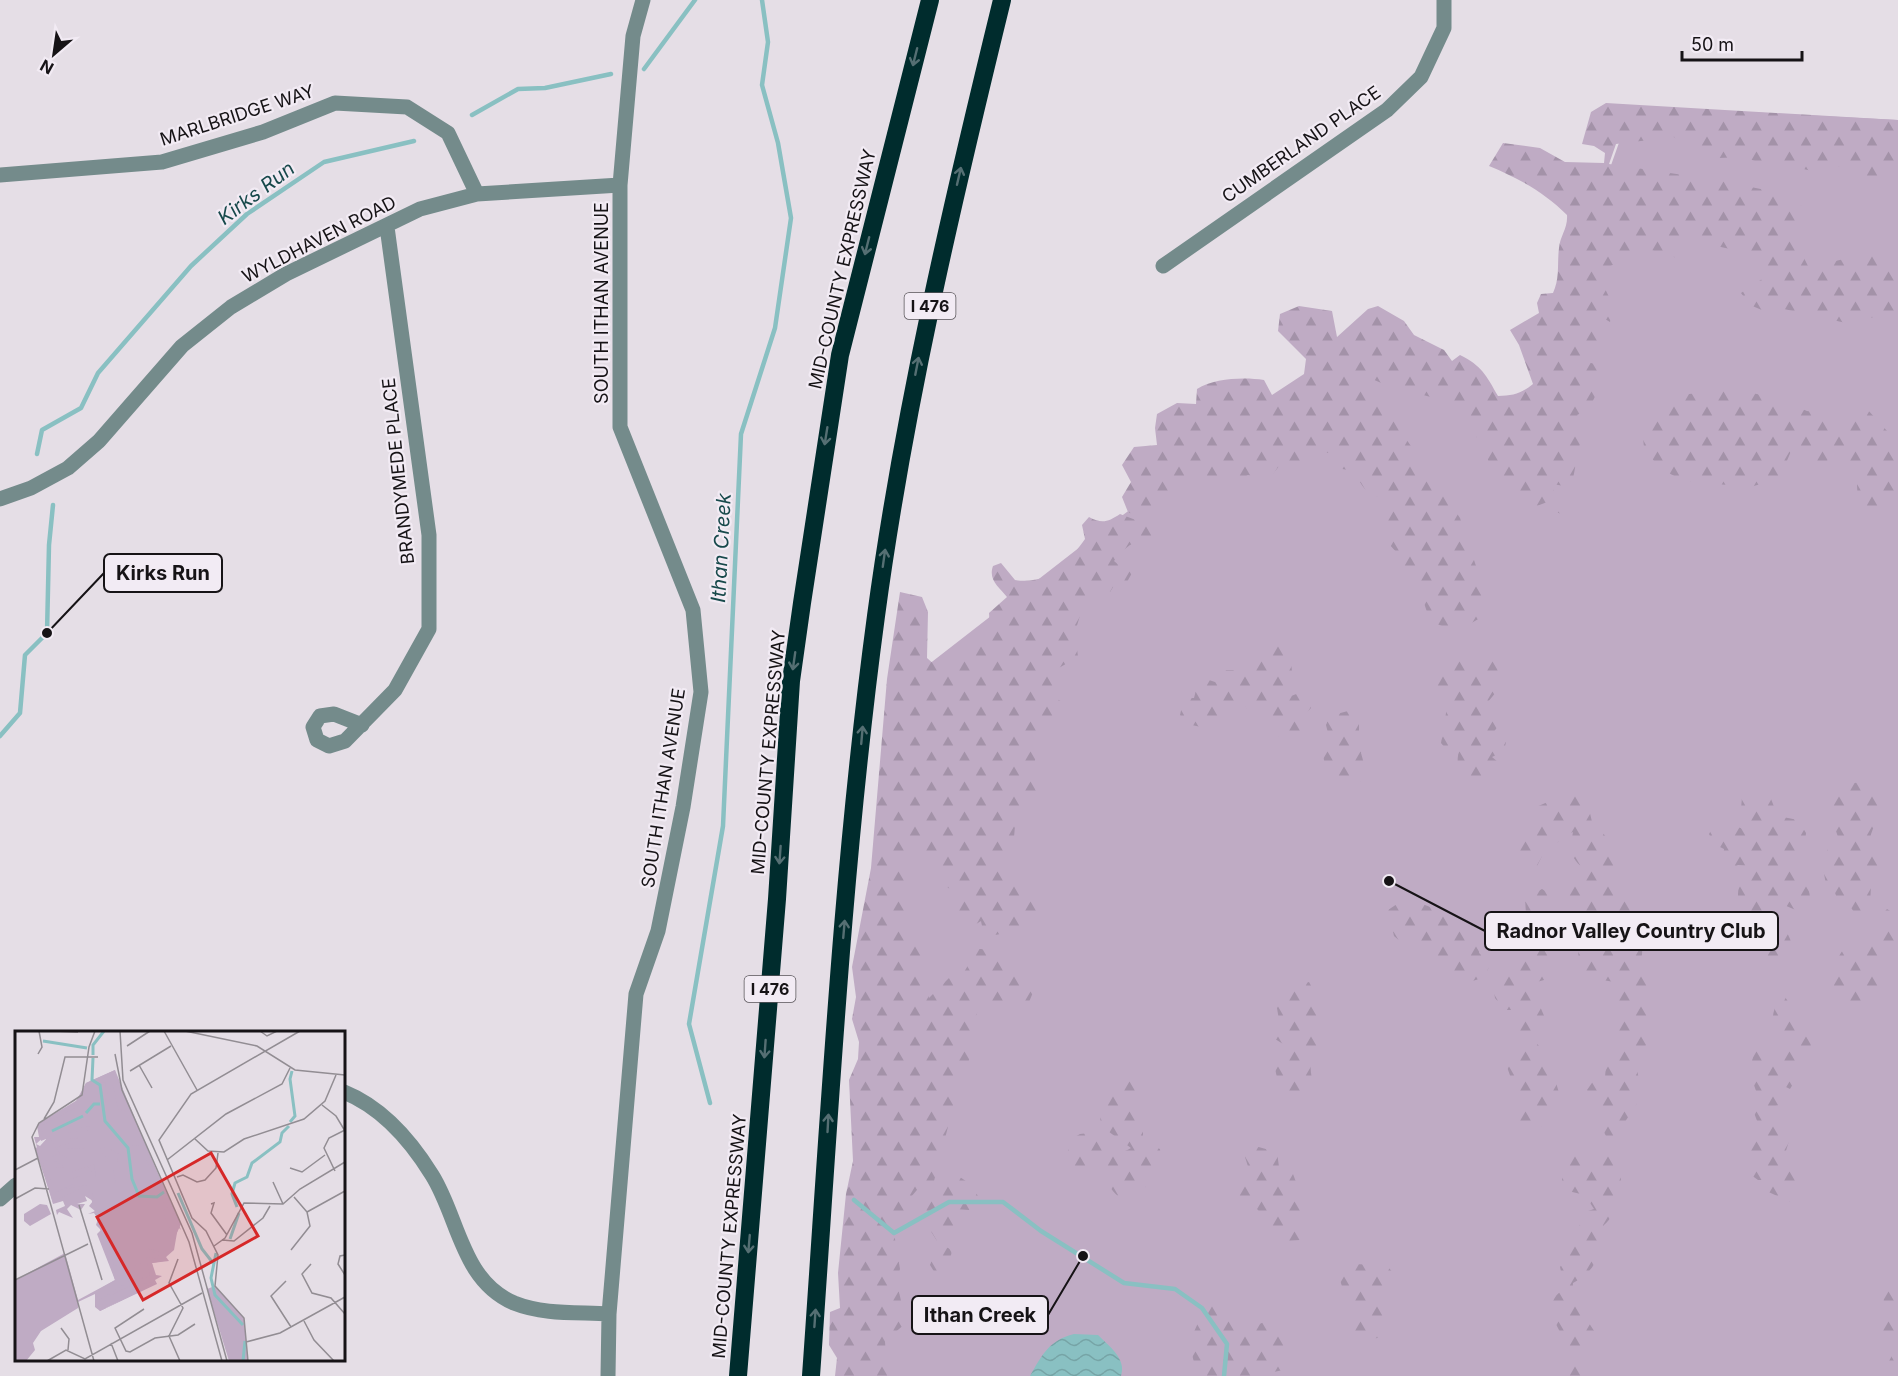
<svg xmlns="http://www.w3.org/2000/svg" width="1898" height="1376" font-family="Inter,sans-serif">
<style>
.green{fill:#bfabc4}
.forest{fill:url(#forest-firs)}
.water{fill:url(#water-waves)}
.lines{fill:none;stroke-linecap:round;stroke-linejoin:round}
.stream{stroke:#89c0c2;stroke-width:4.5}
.minor{stroke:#748b8b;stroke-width:15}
.highway{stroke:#002c2d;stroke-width:18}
.oneway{stroke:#556f73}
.labels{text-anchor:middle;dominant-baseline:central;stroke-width:4.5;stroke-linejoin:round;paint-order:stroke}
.shield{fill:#f2ebf4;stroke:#585459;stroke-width:1.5}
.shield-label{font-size:16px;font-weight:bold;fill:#161316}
.street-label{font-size:18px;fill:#161316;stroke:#f2ebf4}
.water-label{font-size:20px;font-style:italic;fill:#17494b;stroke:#f2ebf4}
.inset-river{fill:none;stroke:#89c0c2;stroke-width:3}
.inset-road{fill:none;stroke:#928d93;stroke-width:1.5}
.view{fill:#d62828;fill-opacity:0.15;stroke:#d62828;stroke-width:3}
.inset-edge{fill:none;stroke:#161316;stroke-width:3}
.leader{fill:none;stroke:#161316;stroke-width:2}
.callout-dot{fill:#161316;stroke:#f2ebf4;stroke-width:2}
.callout{fill:#f2ebf4;stroke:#161316;stroke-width:2}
.callout-label{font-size:20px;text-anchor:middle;font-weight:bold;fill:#161316}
</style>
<defs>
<pattern id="forest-firs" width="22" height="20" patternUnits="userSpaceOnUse" patternTransform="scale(1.5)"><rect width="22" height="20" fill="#bfabc4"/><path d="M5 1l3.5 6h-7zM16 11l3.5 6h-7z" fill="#a392a8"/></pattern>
<pattern id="water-waves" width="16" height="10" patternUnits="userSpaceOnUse" patternTransform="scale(1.5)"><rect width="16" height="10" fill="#89c0c2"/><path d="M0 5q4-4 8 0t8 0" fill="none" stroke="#76a4a6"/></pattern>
</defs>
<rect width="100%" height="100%" fill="#e5dee6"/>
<path class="green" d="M1632,106L1898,120V1376H848L888,696L1089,540L1352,346L1525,408Z"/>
<path class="forest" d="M1606,103L1898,120V167L1880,162L1877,181L1858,177L1842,165L1824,174L1779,163L1763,164L1744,157L1718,158L1694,153L1674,137L1616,144L1609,164L1717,180L1785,194L1807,210L1811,222L1797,228L1793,236L1809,268C1839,260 1866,251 1898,257V312L1846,323L1784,309L1769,313L1750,305L1741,293L1771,273L1762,256L1689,240L1677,258L1648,249L1606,268L1602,285C1611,297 1614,308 1610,322L1605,319L1597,327L1604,335L1602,346L1591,349L1586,362L1596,364C1605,378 1596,398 1587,410L1577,415L1586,429C1579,436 1575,474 1571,487L1552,484L1554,493L1564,491L1570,499L1568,510L1561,514L1552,510L1555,499L1529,509C1503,495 1489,475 1485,445L1469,430L1473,418L1457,412L1453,403L1386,385L1358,373L1355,380L1387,411L1460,518L1484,590L1480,618L1456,632L1430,621L1420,591L1402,573L1399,555L1388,543L1386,519L1395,509L1393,501C1377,496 1369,497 1360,482L1363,472L1335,468L1334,453L1308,452L1311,460L1309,467L1302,469L1296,462L1293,469L1287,472L1280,465L1268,480L1248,475L1237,481L1205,478L1200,472C1181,479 1175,489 1168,507L1144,519L1128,512L1122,497L1131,482L1122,465L1134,447L1157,445L1155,428L1157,414L1177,403L1196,404L1197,389C1215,378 1244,377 1264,380L1272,395L1304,374L1306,359L1278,331L1280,314L1299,306L1332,311L1337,337L1368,309L1378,306L1404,321L1414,335L1444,350L1452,361L1460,355C1482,366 1486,375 1498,396C1513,396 1522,393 1533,384L1519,345L1510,330L1539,313L1537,303L1541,294L1553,293C1560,278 1557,264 1559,248C1560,236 1568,228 1567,215C1544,192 1518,178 1489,166L1503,143L1540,148L1565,162L1604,163L1605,153L1594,146L1582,144L1591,112Z
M1734,389L1775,398L1807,411L1828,414L1838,427L1867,409L1898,443V522L1888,509L1870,511L1858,503L1857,485L1865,469L1831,455L1822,469C1806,466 1799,464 1792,449L1779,479L1750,487L1684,481L1659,468L1644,447L1642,429L1680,395Z
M1120,514L1154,527L1156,538C1135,539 1127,545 1114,561L1121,567L1130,560L1145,568L1140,578L1132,573L1123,589L1115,584L1110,592L1103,591L1086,596L1075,632L1078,657L1057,669L1051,695L1062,702L1056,724L1041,739L1031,775L1036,791C1003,817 1023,837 1005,870C1020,880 1032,897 1046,909L1042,922L1030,929L989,936L983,931L981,921L973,926L972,919L962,923L952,916L966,892L948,888L940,871L917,845L909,852L907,867L909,887H903L908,913L905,929L923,947L920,962L929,998L951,976L961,977L978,949C995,949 1006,959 1015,972L1031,973L1034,990L1024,1014L1014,1005L980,1003L975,1019V1045L958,1088L934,1181L922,1184L905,1204L906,1218L894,1233L900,1269L898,1276L905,1283L904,1290L899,1292L906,1323L885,1341L887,1376H835L837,1358L829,1345L830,1312L840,1308L838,1273L846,1194L853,1161L849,1080L858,1059L859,1042L852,1019L856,997L852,967L871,868L887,679L900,592L922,597L928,612L927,658L945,674C969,659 992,644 989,613L1007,597C999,587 988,580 993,566L1001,563L1015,580C1049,585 1067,564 1085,539L1082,525L1089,517C1102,524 1108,522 1120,514Z
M1280,645L1290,653L1293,681L1283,699L1299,693L1309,698L1311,708L1300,719L1303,728L1297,734L1290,732L1282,738L1267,731V721L1255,720L1243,703L1201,727L1187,724L1180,715L1184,698H1194L1197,686L1206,679L1224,685L1223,676L1226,670H1234L1243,657L1249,661L1252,670L1268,649Z
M1470,657H1489L1498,664L1497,691L1487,703V716L1501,722L1493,733L1506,742L1504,751L1492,757L1498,762V767C1490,778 1479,785 1466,788C1454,772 1457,758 1461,740L1450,754L1441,743L1447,707L1432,678L1434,668L1459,660L1466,665Z
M1348,711L1359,720V741L1363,749L1361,753L1366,771L1361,781L1350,784L1346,776H1331C1323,764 1319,746 1328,733L1326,725L1329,716Z
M1575,781L1589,809L1593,826L1602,832L1617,850L1611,885L1613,892L1633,889L1638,902L1634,918C1643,930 1644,952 1640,966L1647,980L1650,1034L1637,1069L1640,1086L1636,1105L1617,1134L1612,1153L1620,1159C1623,1178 1620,1212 1604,1225C1601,1252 1598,1270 1573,1283L1572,1297L1600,1340L1591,1346L1583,1359L1592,1365L1597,1376H1556V1370L1570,1359C1571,1336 1531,1307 1565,1289L1560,1267L1566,1259V1241L1573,1242L1585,1212L1594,1209L1585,1195L1568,1191L1562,1181L1565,1156L1573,1150L1597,1160L1605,1159L1609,1142L1603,1130L1612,1118L1595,1106L1587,1090L1594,1080L1605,1077L1607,1054L1617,1048L1611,1031L1614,1021V982L1586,977C1575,956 1574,944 1595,931L1584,930L1581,919L1567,901L1548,899L1558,923V938L1552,970L1544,980L1533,983V990L1548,1025L1537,1033L1529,1034L1549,1058L1559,1093L1546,1123L1523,1141L1516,1135L1511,1120L1530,1104L1527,1094L1517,1095L1507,1067L1511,1057L1525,1050V1047L1513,1039L1516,1010H1505L1495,998L1493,985L1504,972L1516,964L1518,944L1527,931L1525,898L1542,889L1552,895L1567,896L1571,882L1590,868L1584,869C1569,857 1570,849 1573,832C1562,836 1558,846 1546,848L1537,866L1522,865L1518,853L1519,836L1538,831L1532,818L1534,808L1568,793Z
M1861,782L1880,805C1879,821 1873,825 1870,838L1882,849L1888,862L1885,868L1871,885L1870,906L1864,912H1854L1847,902L1838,901L1834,890H1827L1823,868L1829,843L1838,837L1830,813L1832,795L1841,785Z
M1742,797L1771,799L1777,814L1776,820L1783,817L1798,820L1806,833L1805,844L1801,847L1809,851L1798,864L1806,872L1810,897L1798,911L1784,905C1771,929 1806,939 1785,962L1770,961L1763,952L1768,944L1762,936H1756L1750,925L1753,912L1738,903C1738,890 1737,883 1749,875V866L1738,865L1728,872L1722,867L1724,849L1714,844L1709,834L1713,827H1738L1759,835L1741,809Z
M1403,900C1423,902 1434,909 1452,916L1455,928L1469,923L1475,927L1482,939L1479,953L1490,962C1488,975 1481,980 1468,982L1454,974L1448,977L1439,975L1433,959L1428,961L1420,954L1418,942H1401L1394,936L1388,910Z
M1887,909L1898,916L1895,949L1880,973L1879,992L1873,1003L1864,1011L1849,1010C1844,1005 1838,1001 1836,996C1830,981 1835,951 1850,945C1859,941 1865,946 1872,939V931L1878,929L1879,918Z
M1309,982L1321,1004L1315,1033L1328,1046L1326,1052L1311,1062C1308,1080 1323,1089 1296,1100C1278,1087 1277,1081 1274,1061L1288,1047L1275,1039V1028L1280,1026L1276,1002L1287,987Z
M1779,997H1785L1795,1012L1798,1024L1811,1043C1809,1068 1801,1070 1790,1089L1782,1085L1780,1089L1788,1097L1786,1104L1775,1106C1771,1128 1775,1126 1789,1141L1785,1154L1777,1160L1780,1169L1791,1171L1797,1180L1796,1192L1790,1195V1202L1762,1189L1765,1180H1758L1747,1172L1748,1153L1759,1126L1751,1105L1759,1098C1752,1082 1748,1068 1755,1051L1766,1050L1775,1059L1780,1044C1768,1029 1772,1013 1779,997Z
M1131,1077L1143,1093L1140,1106L1136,1110L1143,1121V1142L1160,1149C1164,1176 1147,1189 1125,1200C1105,1191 1109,1174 1096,1168C1090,1165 1079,1169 1068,1165V1141L1080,1134L1098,1132C1107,1145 1114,1159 1131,1148L1101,1126L1099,1104L1106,1094L1116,1093V1084L1121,1079Z
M1255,1146L1277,1152L1279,1167L1290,1166L1296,1182L1290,1195H1300C1311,1216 1299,1210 1292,1224L1302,1232L1300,1240L1271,1243L1261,1214L1254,1205H1235L1234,1189L1237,1182L1252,1179L1245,1157L1249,1148Z
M960,1177L970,1184L978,1196L975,1206L969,1210L955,1209L961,1225L954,1239L946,1247L952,1250C950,1262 947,1269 935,1273L930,1265L937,1241L927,1225L926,1206L945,1183Z
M1383,1261L1394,1274L1381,1290L1385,1298L1382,1305L1387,1318L1383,1323L1385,1336L1365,1341L1348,1329L1347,1324L1356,1315L1344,1293L1336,1267C1353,1260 1368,1269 1383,1261Z
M1898,1273V1376H1881L1895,1350L1881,1331L1884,1323L1878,1317L1884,1303L1879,1276Z
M1211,1304L1229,1310L1237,1321L1236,1335L1231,1341L1233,1347L1252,1327L1274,1318C1287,1333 1291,1350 1288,1369L1269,1373L1267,1376H1200C1184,1345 1192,1329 1211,1304Z"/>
<path class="water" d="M1074,1334L1098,1335C1109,1346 1127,1359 1121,1376H1030C1042,1355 1049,1340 1074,1334Z"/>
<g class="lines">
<path class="stream" d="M644,69L695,0
M472,115L518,89L545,88L611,74
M37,454L42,430L81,408L98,373L191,266L247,214L324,162L414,141
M0,736L20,713L25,655L47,633L49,545L53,505
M710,1103L689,1024L723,826L741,434L775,328L791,218L778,143L762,85L768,42L762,0
M854,1200L894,1233L949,1202H1003L1041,1231L1124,1283L1175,1289L1202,1308L1227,1344L1224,1376"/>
<path class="minor" d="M0,175L162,162L263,132L335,103L407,107L448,133L477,194
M1163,266L1387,110L1421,77L1444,28V0
M0,499L31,488L68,468L99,441L182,346L231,307L286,274L420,209L477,194L620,185
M362,725L334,714L320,716L313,727L317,740L329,746L345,741L395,690L429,629V535L387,227
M344,1092C381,1107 411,1141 432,1175C459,1218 461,1280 514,1303C544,1315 578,1312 609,1314
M0,1199L16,1185
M608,1376L609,1314L636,994L658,931L683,807L701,692L693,610L620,427V185L633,36L643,0"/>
<path class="highway" d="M738,1376L777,899L791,681L802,603L840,355L930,0
M811,1376C829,1123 842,868 876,616C904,408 952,204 1002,0"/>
</g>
<defs><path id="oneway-shaft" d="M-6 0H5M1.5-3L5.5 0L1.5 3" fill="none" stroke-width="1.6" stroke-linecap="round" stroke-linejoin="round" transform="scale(1.5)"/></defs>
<g class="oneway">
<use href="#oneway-shaft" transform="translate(915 57) rotate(104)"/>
<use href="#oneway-shaft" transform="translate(959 176) rotate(-77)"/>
<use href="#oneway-shaft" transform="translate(867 246) rotate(104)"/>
<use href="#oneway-shaft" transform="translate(917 366) rotate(-79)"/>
<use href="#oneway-shaft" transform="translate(826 436) rotate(99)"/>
<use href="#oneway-shaft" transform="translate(884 558) rotate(-82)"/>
<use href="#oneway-shaft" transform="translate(794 661) rotate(98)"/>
<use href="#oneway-shaft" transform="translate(862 735) rotate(-85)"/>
<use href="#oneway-shaft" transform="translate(780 855) rotate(94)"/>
<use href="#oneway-shaft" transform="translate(844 929) rotate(-85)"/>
<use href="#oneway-shaft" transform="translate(765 1049) rotate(94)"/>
<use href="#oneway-shaft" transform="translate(828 1123) rotate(-87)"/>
<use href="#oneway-shaft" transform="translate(749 1244) rotate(95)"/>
<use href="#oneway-shaft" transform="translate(815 1318) rotate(-86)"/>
</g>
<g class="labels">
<g class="shield">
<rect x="904.5" y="293" width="51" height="26" rx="4.5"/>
<rect x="744.5" y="976" width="51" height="26" rx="4.5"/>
</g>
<g class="shield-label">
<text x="930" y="306">I 476</text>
<text x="770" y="989">I 476</text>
</g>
<g class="street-label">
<text transform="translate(237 115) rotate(-18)">MARLBRIDGE WAY</text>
<text transform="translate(1301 144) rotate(-35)">CUMBERLAND PLACE</text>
<text transform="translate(319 239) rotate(-27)">WYLDHAVEN ROAD</text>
<text transform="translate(842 269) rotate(-77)">MID-COUNTY EXPRESSWAY</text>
<text transform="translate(601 303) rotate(-90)">SOUTH ITHAN AVENUE</text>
<text transform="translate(398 471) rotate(-96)">BRANDYMEDE PLACE</text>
<text transform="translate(768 752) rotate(-85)">MID-COUNTY EXPRESSWAY</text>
<text transform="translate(663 788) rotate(-81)">SOUTH ITHAN AVENUE</text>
<text transform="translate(729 1236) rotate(-85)">MID-COUNTY EXPRESSWAY</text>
</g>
<g class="water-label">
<text transform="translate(256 193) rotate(-37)">Kirks Run</text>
<text transform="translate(721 548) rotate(-87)">Ithan Creek</text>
</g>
</g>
<g transform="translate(15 1031)">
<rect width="330" height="330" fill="#e5dee6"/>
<path d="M100,39L101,51L166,193L149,230L137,232L140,253L85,280L80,263L63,271V277L26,300L18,312L20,319L11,330H0V249L50,222L63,269L100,249L76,167L69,164L38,172L20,117L33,113L31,108L26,110L22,94L60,72L71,52ZM25,173L32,174L36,183L15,195L9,190V183Z" fill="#bfabc4"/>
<path d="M100,39L166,199L163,196L159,219L151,226L154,230L137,232L141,244L147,245L140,249L142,253L85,280L80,276V261L100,249L82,203L86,199L81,194L83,188L79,182L73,183L80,180L74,175L78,170L70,165L72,170L62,173H70L66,179L56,174L52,178L58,187L44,181L42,184L41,179L50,175L48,170L38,173L19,106H24L22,95L29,89L64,68L71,52ZM90,51L91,72L95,69L92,62L98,54L103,78L110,80L116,94L113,96L125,115L115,114L131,129L144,154L150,177L147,180L153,176L159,184H149L156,200L155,216L147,222L133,217L147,228L131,226L135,245L113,251L85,269L82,265L105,245L125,240L129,234L125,232L115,239L99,234L77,162H65V158L43,168L39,166L50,158L73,154V136L81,146L79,133L58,140L55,148L65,145L59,155L58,153L39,162V150L33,147L28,132L32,129L40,137L49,136L35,127L44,122L34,105L25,115L21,113L32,103H28L26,95L62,76L74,54ZM124,250L128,253L140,251L91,277L87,274L93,266ZM76,95L72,100H61L63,107L54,108H66L72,112L68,114L70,117L52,118V127L45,124L42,116L54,112L49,105L60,98ZM91,116L104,123V116L108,120L102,128L104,134L94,125L90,131L98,139L101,153L86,132L91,125L83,118Z" fill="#bfabc4" fill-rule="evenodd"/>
<path d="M200,255L229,287L233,330H214L192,258Z" fill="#bfabc4"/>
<path class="inset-river" d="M28,10L72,17M78,24V14L89,0M78,27L77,49L85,54L90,90L113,117L117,148L124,165L142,166L149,161M71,82L79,73H85M275,91L280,85L275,48L277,40M37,100L68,85M163,162L187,218L198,232M222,176L217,163L220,152L232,146L237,132L265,111L267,102L274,95M215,208L224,182M201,222L196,247L200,264L228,294M228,330L230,310"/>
<path class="inset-road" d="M39,0L63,1M105,0L108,49L177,202L212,330M149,0L182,59M170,0L242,15L280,39L330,44M245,0L252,5L262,0M112,15L135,0M23,23L27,16L24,0M100,23L107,59L174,211L207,330M124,34L137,57M115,40L156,15M307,74L321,85L330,100M29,88L39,71L50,26H83M180,108L193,120L209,121L229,108L289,88L310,70L321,44M152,129L211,83L267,53L275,37M275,137L287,141L310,124M0,139L23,127M320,140L309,117L314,107L330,99M162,146L168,144L182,151L190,149L201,137L203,122M258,151L268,173M279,166L292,181M0,168L20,157L34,158M196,173L199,172L196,182L212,204M64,174L87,249M292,181L330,160M207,209L219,210L248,187L255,175M199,215L210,207L229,172L268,173L285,158L330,131M276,219L295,195L292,181M330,224L325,225L323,233L330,244M163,228L154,252L168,277L154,305L165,330M296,233L287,243L297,262L316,267L330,283M0,249L73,213M271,250L256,265L276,296M129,278L100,297L111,320L115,321L140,307L163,304L180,293M289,290L299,309L319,330M46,297L54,308L53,319M231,311L265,302L330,266M96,312L103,330M32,330L51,319L70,328L187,262M79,330L17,106L24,92L67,64L74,16L80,0M233,330L229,287L200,255L203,224L191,200L177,187L144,109L176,63L285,0"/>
<path class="view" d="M196,122L243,205L128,269L82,186Z"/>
<rect width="330" height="330" class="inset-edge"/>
</g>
<path class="leader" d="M47 633L104 573M1389 881L1485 931M1083 1256L1048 1315"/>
<g class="callout-dot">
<circle cx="47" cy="633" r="6"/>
<circle cx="1389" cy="881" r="6"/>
<circle cx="1083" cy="1256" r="6"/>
</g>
<g class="callout">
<rect x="104" y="554" width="118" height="38" rx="6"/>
<rect x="1485" y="912" width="293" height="38" rx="6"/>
<rect x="912" y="1296" width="136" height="38" rx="6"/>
</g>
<g class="callout-label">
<text x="163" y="580">Kirks Run</text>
<text x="1631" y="938">Radnor Valley Country Club</text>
<text x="980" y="1322">Ithan Creek</text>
</g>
<g transform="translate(54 54) rotate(209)" stroke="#f2ebf4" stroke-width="4.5" paint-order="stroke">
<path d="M0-4.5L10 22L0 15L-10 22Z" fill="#161316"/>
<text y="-9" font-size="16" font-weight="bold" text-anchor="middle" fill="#161316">N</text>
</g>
<path d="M1682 51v9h120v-9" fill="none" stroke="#161316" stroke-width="3"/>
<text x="1691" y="51" font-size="18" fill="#161316" stroke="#f2ebf4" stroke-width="4.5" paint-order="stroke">50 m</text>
</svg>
